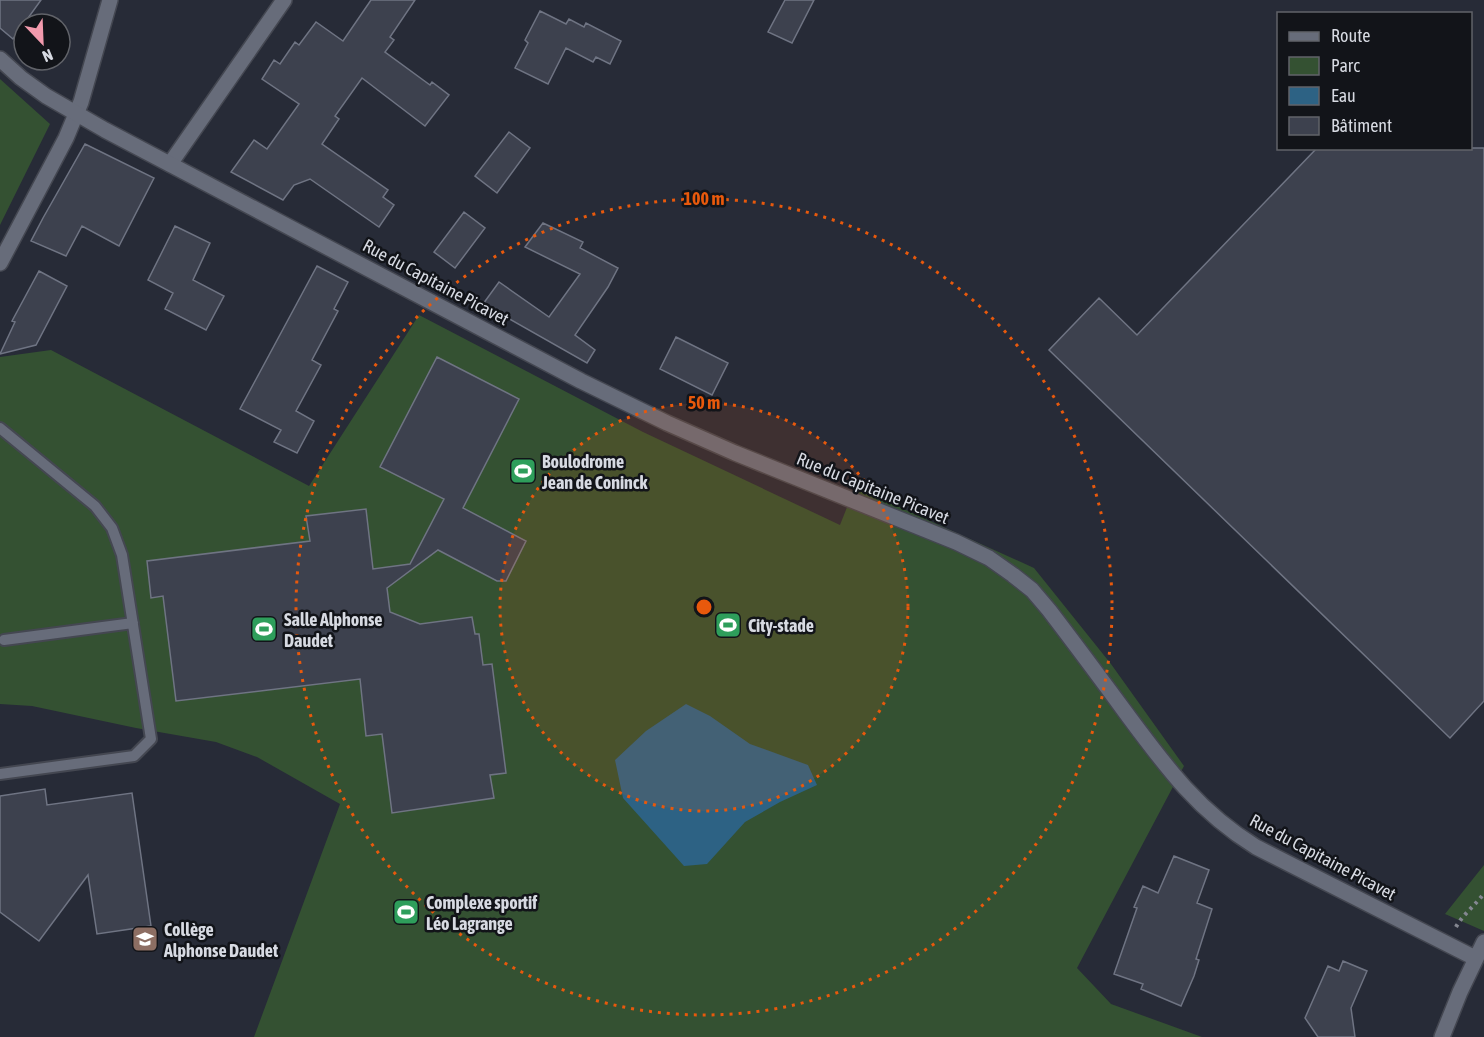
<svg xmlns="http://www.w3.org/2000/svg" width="1484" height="1037" font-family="'Asap Condensed',sans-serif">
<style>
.green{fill:#345132}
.water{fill:#2d6284}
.building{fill:#3d414e;stroke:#6f7483;stroke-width:1.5}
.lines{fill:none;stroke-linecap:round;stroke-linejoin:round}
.service-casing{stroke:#444751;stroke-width:14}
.minor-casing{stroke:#444751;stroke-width:18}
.tertiary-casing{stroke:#444751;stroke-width:18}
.path{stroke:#848791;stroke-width:4;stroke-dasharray:3 4.5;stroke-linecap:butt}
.service{stroke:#676c7a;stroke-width:10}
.minor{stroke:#676c7a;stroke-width:15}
.tertiary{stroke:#676c7a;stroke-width:15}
.ring{fill:none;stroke:#e8590c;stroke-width:3;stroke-dasharray:3 6}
.labels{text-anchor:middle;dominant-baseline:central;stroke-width:5;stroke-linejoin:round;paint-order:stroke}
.street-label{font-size:18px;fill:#d7dae2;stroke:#121419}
.poi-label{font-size:18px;font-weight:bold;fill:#d7dae2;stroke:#121419;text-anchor:start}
.centre{fill:#e8590c;stroke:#121419;stroke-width:3}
.ring-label{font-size:18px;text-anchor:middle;font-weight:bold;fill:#e8590c;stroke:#121419;stroke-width:5;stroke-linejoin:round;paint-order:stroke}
</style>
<rect width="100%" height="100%" fill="#272b37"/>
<path class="green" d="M0,79L50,124L0,225Z
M419,315L643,432L840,525L855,487L1034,568L1111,664L1184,766L1077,968L1111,1004L1202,1037H254L340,804L257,757L216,742L136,728L32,706L0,704V357L51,350L309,486Z
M1484,865V931L1445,914Z"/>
<path class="water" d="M686,704L710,716L750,744L808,765L817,785L780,802L745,822L707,864L684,866L623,798L615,760L646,731Z"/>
<path class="building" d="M0,0H41L13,39L0,28Z
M371,0H415L390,37L394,40L385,52L430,85L432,82L449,95L425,126L362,78L335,116L339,119L322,144L388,190L383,197L394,205L379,227L310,179L294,185L283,200L231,172L254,140L267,149L299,104L262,79L274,60L280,64L295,42L299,45L316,22L343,41Z
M785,0H814L792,43L768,32Z
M540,11L566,24L569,19L584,27L586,23L621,41L610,64L596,57L593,62L566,48L548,84L515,68L528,43L525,40Z
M509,132L530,148L497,193L475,176Z
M85,144L154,178L119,246L82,226L66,256L31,241L43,218Z
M1317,148H1484V701L1450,738L1049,350L1099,298L1137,335Z
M464,212L485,228L455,268L434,252Z
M543,223L583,242L580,248L618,268L608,287L575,335L595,350L587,363L483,304L499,282L549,317L580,274L525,247Z
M175,226L210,243L193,280L224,296L206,330L165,309L173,293L148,280Z
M317,266L348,282L334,309L338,311L312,360L321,365L296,411L314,421L297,453L274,442L281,430L240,409Z
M39,271L67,286L36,345L0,354L15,322L12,321Z
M676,337L728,363L712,395L660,369Z
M437,357L519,399L463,508L526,541L506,581H497L438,550L387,588L390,612L420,624L472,617L475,634H479L483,665L492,664L506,773L490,775L494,798L392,813L382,734L366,736L360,679L176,701L163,596L151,598L147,561L310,541L306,516L366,509L373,569L410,564L444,499L380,467Z
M45,789L47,805L132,793L151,926L97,934L88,875L39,941L0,912V796Z
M1174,856L1209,870L1197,903L1212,909L1196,959L1199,960L1194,976L1181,1006L1141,989L1143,984L1114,974L1137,908L1134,907L1143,886L1158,893Z
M1343,961L1367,971L1351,1008L1355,1037H1318L1305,1018L1328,966L1339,971Z"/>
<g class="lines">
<defs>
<path id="service" d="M0,428L95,506L112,528L122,555L151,739L134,756L0,774
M4,640L133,623"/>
<path id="minor" d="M170,164L284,0
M0,263L66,138L81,102L110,0"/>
<path id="tertiary" d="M0,59L21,78L46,96L105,130L581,381L667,423L735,453L956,542L989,558L1013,575L1032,590L1049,610C1075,644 1101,679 1126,713C1166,767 1198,811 1256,847L1475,958
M1442,1037L1460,992L1484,942"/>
</defs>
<use href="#service" class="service-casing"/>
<use href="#minor" class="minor-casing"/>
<use href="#tertiary" class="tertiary-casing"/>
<path class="path" d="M1456,927C1463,914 1476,905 1484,893"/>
<use href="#service" class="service"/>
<use href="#minor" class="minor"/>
<use href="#tertiary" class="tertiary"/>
</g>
<circle cx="704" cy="607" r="204" fill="#e8590c" fill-opacity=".12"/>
<g class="ring">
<circle cx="704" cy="607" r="204"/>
<circle cx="704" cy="607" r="408"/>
</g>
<defs>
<symbol id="stadium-square" viewBox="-11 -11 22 22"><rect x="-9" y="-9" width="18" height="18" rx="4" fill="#2e9e5b" stroke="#121419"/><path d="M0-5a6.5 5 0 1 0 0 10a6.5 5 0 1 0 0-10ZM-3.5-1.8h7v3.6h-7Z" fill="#fff"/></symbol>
<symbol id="school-square" viewBox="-11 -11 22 22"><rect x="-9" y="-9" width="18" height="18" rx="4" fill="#8d6e63" stroke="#121419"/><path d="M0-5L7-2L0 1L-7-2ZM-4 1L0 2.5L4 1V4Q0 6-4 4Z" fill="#fff"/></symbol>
</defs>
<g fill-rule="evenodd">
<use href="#stadium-square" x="508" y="456" width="30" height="30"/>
<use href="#stadium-square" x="713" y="610" width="30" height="30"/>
<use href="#stadium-square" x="249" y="614" width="30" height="30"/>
<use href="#stadium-square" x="391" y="897" width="30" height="30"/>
<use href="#school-square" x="130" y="924" width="30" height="30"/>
</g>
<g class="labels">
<g class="street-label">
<text transform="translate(436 282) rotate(28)">Rue du Capitaine Picavet</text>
<text transform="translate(873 488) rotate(22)">Rue du Capitaine Picavet</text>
<text transform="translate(1323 857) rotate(28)">Rue du Capitaine Picavet</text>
</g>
<g class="poi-label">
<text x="542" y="461">Boulodrome<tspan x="542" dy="21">Jean de Coninck</tspan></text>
<text x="284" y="619">Salle Alphonse<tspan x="284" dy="21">Daudet</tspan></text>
<text x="748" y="625">City-stade</text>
<text x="426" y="902">Complexe sportif<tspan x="426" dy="21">Léo Lagrange</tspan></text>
<text x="164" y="929">Collège<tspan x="164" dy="21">Alphonse Daudet</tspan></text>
</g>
</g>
<circle cx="704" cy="607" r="9" class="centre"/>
<g class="ring-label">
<text x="704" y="205">100 m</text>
<text x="704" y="409">50 m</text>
</g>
<rect x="1277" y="12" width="195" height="138" fill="#121419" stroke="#616369" stroke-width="1.5"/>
<rect x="1289" y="32" width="30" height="9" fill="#676c7a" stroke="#616369" stroke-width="1.5"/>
<text x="1331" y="42" font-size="18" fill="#d7dae2">Route</text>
<rect x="1289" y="57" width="30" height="18" fill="#345132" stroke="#616369" stroke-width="1.5"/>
<text x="1331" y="72" font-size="18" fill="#d7dae2">Parc</text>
<rect x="1289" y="87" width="30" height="18" fill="#2d6284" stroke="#616369" stroke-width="1.5"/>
<text x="1331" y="102" font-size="18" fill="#d7dae2">Eau</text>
<rect x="1289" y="117" width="30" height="18" fill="#3d414e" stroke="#616369" stroke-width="1.5"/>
<text x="1331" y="132" font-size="18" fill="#d7dae2">Bâtiment</text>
<g transform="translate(42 42) rotate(157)"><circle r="28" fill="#121419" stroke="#616369" stroke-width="1.5"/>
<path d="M0-4.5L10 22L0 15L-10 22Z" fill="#f29aad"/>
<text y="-9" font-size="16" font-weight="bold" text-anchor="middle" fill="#d7dae2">N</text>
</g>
</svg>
